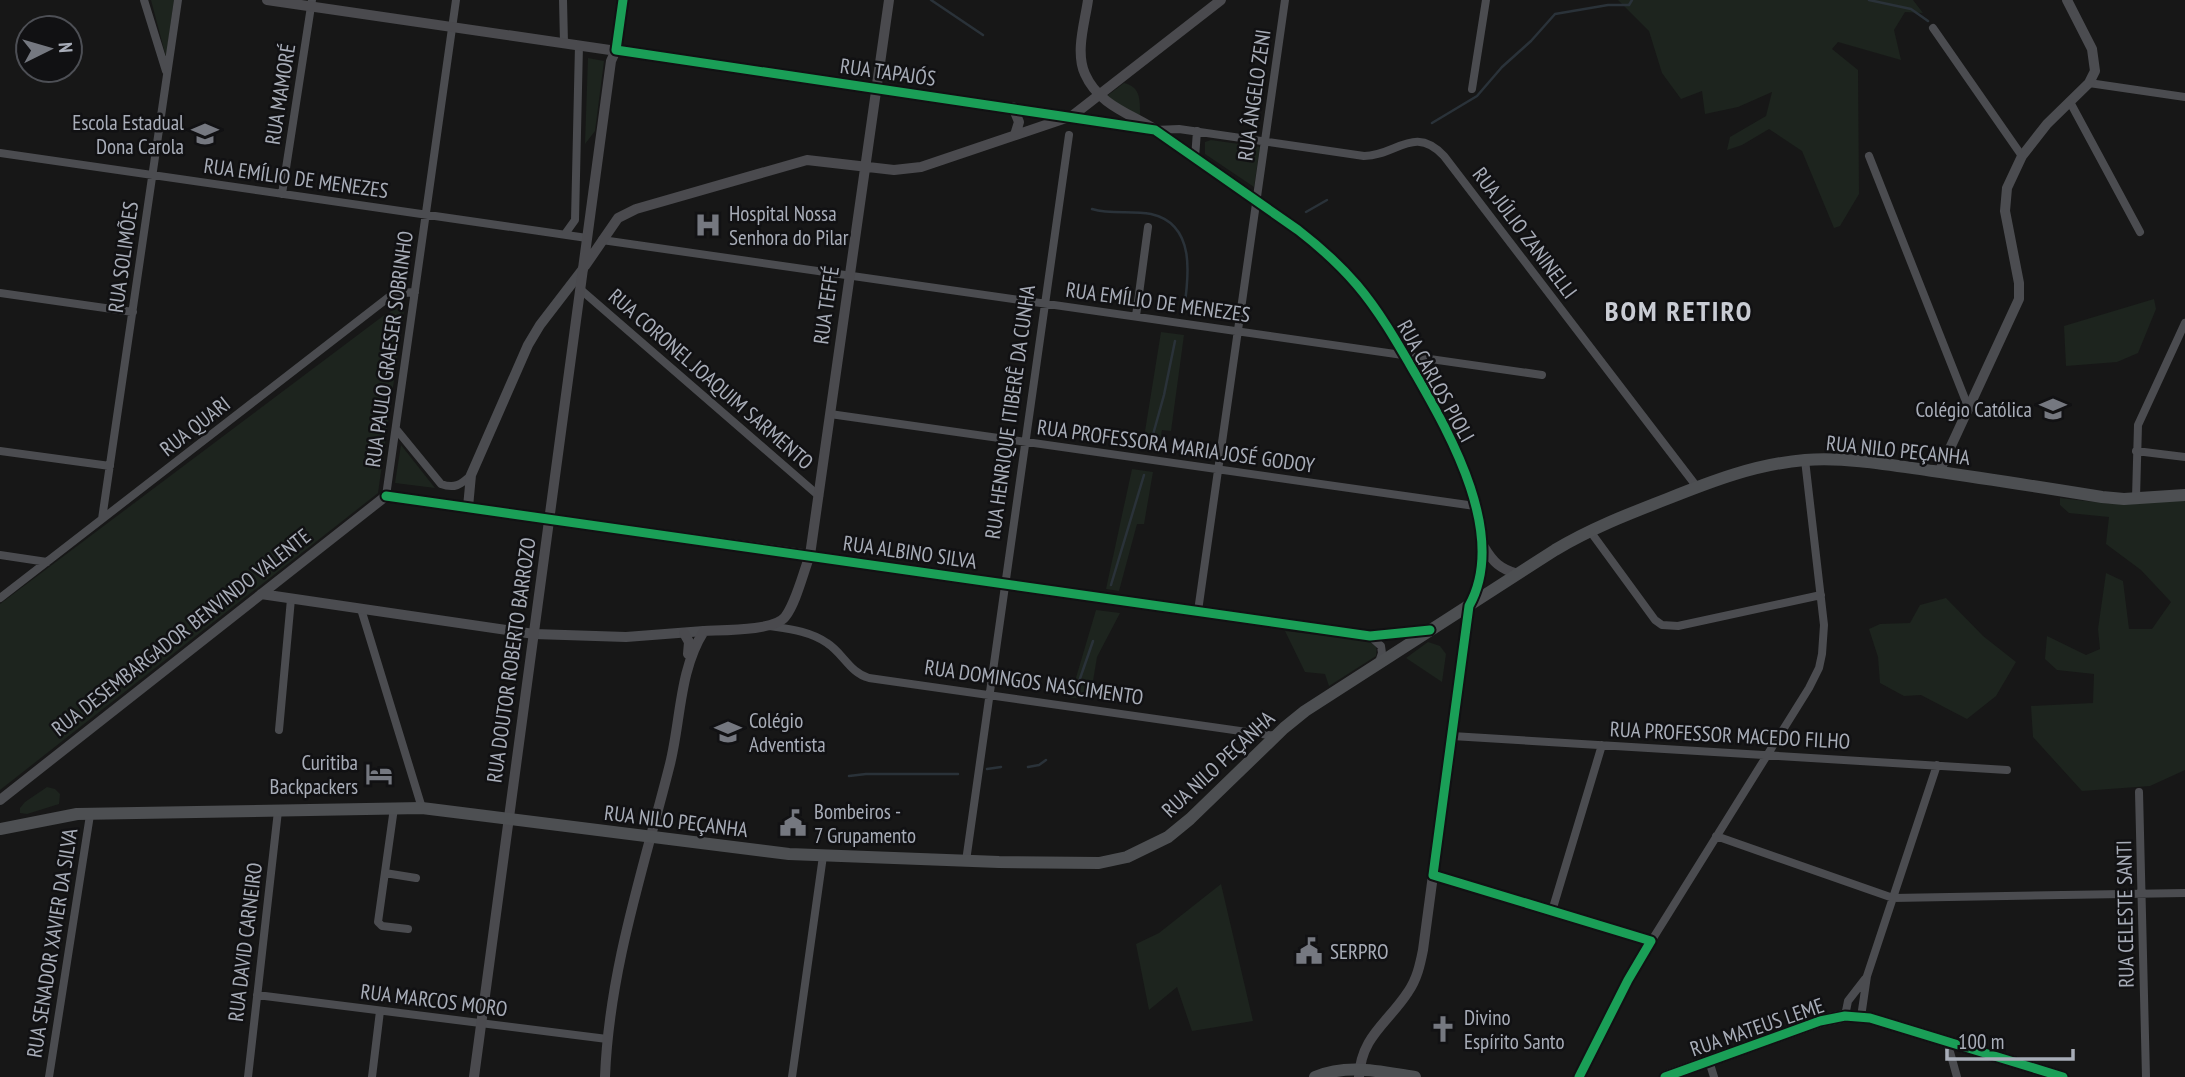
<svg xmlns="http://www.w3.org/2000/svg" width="2185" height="1077" font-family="'PT Sans Narrow',sans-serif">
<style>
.green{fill:#1d241e}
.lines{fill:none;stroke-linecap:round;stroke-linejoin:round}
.stream{stroke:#2a3239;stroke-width:2.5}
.minor{stroke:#4b4c50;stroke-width:8}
.tertiary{stroke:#4b4c50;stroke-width:10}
.secondary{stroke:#4a4a4e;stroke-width:10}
.primary{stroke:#4d4f52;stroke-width:12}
.cycleway-casing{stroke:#111113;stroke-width:13}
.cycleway{stroke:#1a9f57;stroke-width:9}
.labels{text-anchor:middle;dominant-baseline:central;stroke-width:5;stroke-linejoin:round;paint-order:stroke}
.street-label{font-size:21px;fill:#a8adb8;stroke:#111113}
.poi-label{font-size:21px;fill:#a8adb8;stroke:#111113;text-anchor:start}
.district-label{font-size:28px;font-weight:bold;letter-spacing:2px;fill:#c9ccd4;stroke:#111113}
</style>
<rect width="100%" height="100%" fill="#171717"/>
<path class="green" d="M151,0H174L166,57Z
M1618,0H1913L1923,13L1905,12L1894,30L1901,60L1838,42L1832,49L1858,70L1859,194L1840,226L1834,228L1802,151L1769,129L1742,145L1727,150L1730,137L1766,116L1772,92L1738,107L1705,114L1702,91L1681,99L1662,73L1649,31Z
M588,58L604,61L595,131L585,144Z
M1124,83C1141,87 1140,100 1140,115L1130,112L1107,96Z
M1211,140L1260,147L1254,187L1205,154V142Z
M2154,299L2156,309L2138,353L2117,362L2066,366L2064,326Z
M405,303L378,493L0,790V604L383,316Z
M1161,332L1184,335L1171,431L1162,430L1158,451L1142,450Z
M401,445L435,488L395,483Z
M1132,469L1153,472L1144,524H1137L1119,591L1106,589Z
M2060,498L2112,504L2185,500V770L2150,786L2082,791L2033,737L2031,706L2093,703L2094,674L2057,670L2045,659L2047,636L2086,655L2100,649L2098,629L2106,573L2123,581L2129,629H2152L2171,602L2141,570L2106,544L2109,517L2069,513L2060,505Z
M1946,598L1983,636L2016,662L1996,696L1967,719L1921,695L1904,696L1880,683L1878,657L1869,629L1880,624L1910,623L1920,605Z
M1096,610L1120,613L1097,657L1090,699L1070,698Z
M1285,631L1369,641C1377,644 1377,648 1376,656L1329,686L1325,674L1305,672Z
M1428,642L1440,646L1446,654L1442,682L1406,658Z
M47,787L55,789L60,794L59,804L27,814L20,813V808L25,802Z
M1221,884L1253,1021L1192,1031L1177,987L1149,1010L1136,944L1159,933Z"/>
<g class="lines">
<path class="stream" d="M931,0L983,35
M1869,0L1911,9L1928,21
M1432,123L1477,96L1502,67L1531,41L1555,14L1608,5H1629L1632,0
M1092,209C1112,215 1131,210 1151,214C1196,224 1189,276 1184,310
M1306,212L1327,200
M1149,449L1164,395L1175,341
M1111,585L1144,475
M1075,693L1093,641
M1028,767L1039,765L1046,760
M987,769L1001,767
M849,776L866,774H958"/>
<path class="minor" d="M144,0L166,71
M563,0L564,43
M1933,28L2022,156
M2089,83L2185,97
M1472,89L1486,0
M2070,102L2140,232
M1155,130L1179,129L1364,156C1396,156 1414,124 1444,156L1697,487
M0,153L587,238
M1869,156L1969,409
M1195,158L1197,131
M282,194L312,0
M565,234L575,220L579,45
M602,240L1542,375
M580,289L819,496
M0,293L133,312
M1136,316L1148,227
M830,414L1475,506
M396,429L441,484C454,489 461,485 471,475
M0,451L110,466
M2136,451L2185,457
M386,496L456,0
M2136,498L2138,425L2185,323
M102,519L178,0
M1590,531L1655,620L1662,625L1678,626L1821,595
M0,555L47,562
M810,555L1370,636L1427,630
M0,598L389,297L400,293L415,292
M361,609L422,808
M1198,611L1285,0
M769,626C789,629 810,631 827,643C843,653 850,673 869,678L1276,736
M1370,636L1381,646L1382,653L1379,662
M279,730L291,599
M1452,736L2007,770
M2139,792L2146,1077
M394,808L378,922L382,926L408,929
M1716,836L1893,898L2185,893
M966,861L1069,135
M385,873L416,878
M1433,875L1651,941
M1552,911L1602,745
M257,995L607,1039
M1845,1016L1848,1001L1865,979
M1861,1017L1867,976L1937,765
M1947,1041L1957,1077
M1709,1061L1714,1077
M49,1077L90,815
M248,1077L278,811
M372,1077L380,1011
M792,1077L823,856
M1579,1077L1637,964L1809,688L1819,668L1822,654L1824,625L1805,460"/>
<path class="tertiary" d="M1939,472L2019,299V283L2005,211L2007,188L2022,156L2047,124L2089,83L2095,71L2092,49L2067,0
M468,507L471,475L528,345L540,325L583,269
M261,594L534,634L626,637L704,631
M0,800L386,496L810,555"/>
<path class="secondary" d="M267,0L1144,128
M1088,0C1085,22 1075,52 1085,74C1099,106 1132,114 1159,132C1205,165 1252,197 1298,230C1320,247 1339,264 1357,285C1380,312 1398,344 1416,375C1451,436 1508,536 1469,606L1423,950C1420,965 1417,979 1408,992C1388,1023 1361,1036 1359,1077
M1013,107L1019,122L1015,135
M585,266L618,218L636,209L807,160L894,170L921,167L1072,116L1221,0
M1484,547C1493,562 1500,569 1518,574
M684,633L689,642L688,654
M474,1077L611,61L616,50L623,0
M605,1077C609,970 644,867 670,764C681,720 679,670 704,631C723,630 774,631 785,617C796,603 803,573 810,555L889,0"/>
<path class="primary" d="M0,829L77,814L422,808L789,854L999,862L1099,863L1127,857L1168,837L1190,819L1284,728L1305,711L1555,550C1590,529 1628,514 1667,499C1712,481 1756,464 1805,460C1848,457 1891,465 1933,471C1989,479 2046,488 2102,497L2124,499L2185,495
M1315,1077C1349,1063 1381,1072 1415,1077
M1665,1077L1820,1021L1845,1016L1870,1018L2063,1077"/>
<defs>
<path id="cycleway" d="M623,0L616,50L1155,130L1298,230C1320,247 1339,264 1357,285C1380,312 1398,344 1416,375C1451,436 1508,536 1469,606L1433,875L1651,941L1628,980L1579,1077
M386,496L1370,636L1430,630
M1665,1077L1820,1021L1845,1016L1870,1018L2063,1077"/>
</defs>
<use href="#cycleway" class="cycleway-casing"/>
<use href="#cycleway" class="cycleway"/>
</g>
<defs>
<symbol id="school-bare" viewBox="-9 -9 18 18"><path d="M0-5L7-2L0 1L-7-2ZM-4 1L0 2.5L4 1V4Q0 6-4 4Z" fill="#757880" stroke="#111113" stroke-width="2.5" paint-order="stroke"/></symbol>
<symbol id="hospital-bare" viewBox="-9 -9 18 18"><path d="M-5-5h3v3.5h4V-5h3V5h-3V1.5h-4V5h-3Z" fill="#757880" stroke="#111113" stroke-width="2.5" paint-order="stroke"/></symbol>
<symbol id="university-bare" viewBox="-9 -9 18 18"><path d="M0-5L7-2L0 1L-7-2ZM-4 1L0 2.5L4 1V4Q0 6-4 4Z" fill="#757880" stroke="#111113" stroke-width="2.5" paint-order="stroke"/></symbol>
<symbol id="hotel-bare" viewBox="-9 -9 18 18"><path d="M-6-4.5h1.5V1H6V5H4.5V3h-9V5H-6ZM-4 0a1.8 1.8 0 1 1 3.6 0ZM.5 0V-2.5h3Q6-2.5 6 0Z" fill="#757880" stroke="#111113" stroke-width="2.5" paint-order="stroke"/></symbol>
<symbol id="civic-bare" viewBox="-9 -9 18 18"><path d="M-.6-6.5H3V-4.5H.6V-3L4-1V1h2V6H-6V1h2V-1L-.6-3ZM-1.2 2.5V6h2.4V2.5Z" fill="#757880" stroke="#111113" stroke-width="2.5" paint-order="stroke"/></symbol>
<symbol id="church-bare" viewBox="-9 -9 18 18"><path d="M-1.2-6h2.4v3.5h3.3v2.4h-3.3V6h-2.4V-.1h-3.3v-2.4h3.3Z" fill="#757880" stroke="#111113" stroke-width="2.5" paint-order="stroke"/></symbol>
</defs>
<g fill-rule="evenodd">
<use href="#school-bare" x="186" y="115" width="38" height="38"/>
<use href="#hospital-bare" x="689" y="206" width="38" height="38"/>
<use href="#university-bare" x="2034" y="390" width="38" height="38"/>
<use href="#school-bare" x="709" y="713" width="38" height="38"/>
<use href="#hotel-bare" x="360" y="755" width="38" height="38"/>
<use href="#civic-bare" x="774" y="804" width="38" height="38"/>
<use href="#civic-bare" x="1290" y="932" width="38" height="38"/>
<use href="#church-bare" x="1424" y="1010" width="38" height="38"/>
</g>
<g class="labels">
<g class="street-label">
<text transform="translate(888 72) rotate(8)">RUA TAPAJÓS</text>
<text transform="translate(280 94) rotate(-81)">RUA MAMORÉ</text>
<text transform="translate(1254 95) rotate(-82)">RUA ÂNGELO ZENI</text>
<text transform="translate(296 178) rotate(8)">RUA EMÍLIO DE MENEZES</text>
<text transform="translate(1525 233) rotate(53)">RUA JÚLIO ZANINELLI</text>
<text transform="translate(123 257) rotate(-82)">RUA SOLIMÕES</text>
<text transform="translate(1158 302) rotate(8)">RUA EMÍLIO DE MENEZES</text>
<text transform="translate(826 305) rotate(-82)">RUA TEFFÉ</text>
<text transform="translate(389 349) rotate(-82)">RUA PAULO GRAESER SOBRINHO</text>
<text transform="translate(711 379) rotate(41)">RUA CORONEL JOAQUIM SARMENTO</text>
<text transform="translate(1436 381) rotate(61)">RUA CARLOS PIOLI</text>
<text transform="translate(1010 412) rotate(-82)">RUA HENRIQUE ITIBERÊ DA CUNHA</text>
<text transform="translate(195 426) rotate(-38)">RUA QUARI</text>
<text transform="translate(1176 446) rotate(8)">RUA PROFESSORA MARIA JOSÉ GODOY</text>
<text transform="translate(1898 450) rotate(6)">RUA NILO PEÇANHA</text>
<text transform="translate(910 552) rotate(8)">RUA ALBINO SILVA</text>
<text transform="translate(181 632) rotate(-38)">RUA DESEMBARGADOR BENVINDO VALENTE</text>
<text transform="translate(511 660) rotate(-82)">RUA DOUTOR ROBERTO BARROZO</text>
<text transform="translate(1034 682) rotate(8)">RUA DOMINGOS NASCIMENTO</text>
<text transform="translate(1730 735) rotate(3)">RUA PROFESSOR MACEDO FILHO</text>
<text transform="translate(1218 764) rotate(-43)">RUA NILO PEÇANHA</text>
<text transform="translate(676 821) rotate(7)">RUA NILO PEÇANHA</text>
<text transform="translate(2125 914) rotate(-91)">RUA CELESTE SANTI</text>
<text transform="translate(245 942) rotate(-83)">RUA DAVID CARNEIRO</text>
<text transform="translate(52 943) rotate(-81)">RUA SENADOR XAVIER DA SILVA</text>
<text transform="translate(434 1000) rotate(7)">RUA MARCOS MORO</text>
<text transform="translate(1757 1027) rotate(-19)">RUA MATEUS LEME</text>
</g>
<g class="poi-label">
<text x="184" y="122" text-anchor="end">Escola Estadual<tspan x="184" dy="24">Dona Carola</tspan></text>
<text x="729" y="213">Hospital Nossa<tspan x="729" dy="24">Senhora do Pilar</tspan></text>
<text x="2032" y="409" text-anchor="end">Colégio Católica</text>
<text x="749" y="720">Colégio<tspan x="749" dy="24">Adventista</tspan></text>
<text x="358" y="762" text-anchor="end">Curitiba<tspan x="358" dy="24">Backpackers</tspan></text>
<text x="814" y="811">Bombeiros -<tspan x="814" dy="24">7 Grupamento</tspan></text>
<text x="1330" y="951">SERPRO</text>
<text x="1464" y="1017">Divino<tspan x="1464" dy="24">Espírito Santo</tspan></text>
</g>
<g class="district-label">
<text x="1679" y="310">BOM RETIRO</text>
</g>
</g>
<g transform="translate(49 49) rotate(85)"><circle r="33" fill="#111113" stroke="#4d4f55" stroke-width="2"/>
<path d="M0-5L12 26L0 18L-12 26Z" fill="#757880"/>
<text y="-10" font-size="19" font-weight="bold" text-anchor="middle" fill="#a8adb8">N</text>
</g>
<path d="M1947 1049v10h126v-10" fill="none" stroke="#a8adb8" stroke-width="3.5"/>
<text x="1958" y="1049" font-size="21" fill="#a8adb8" stroke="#111113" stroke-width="5" paint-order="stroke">100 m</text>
</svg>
